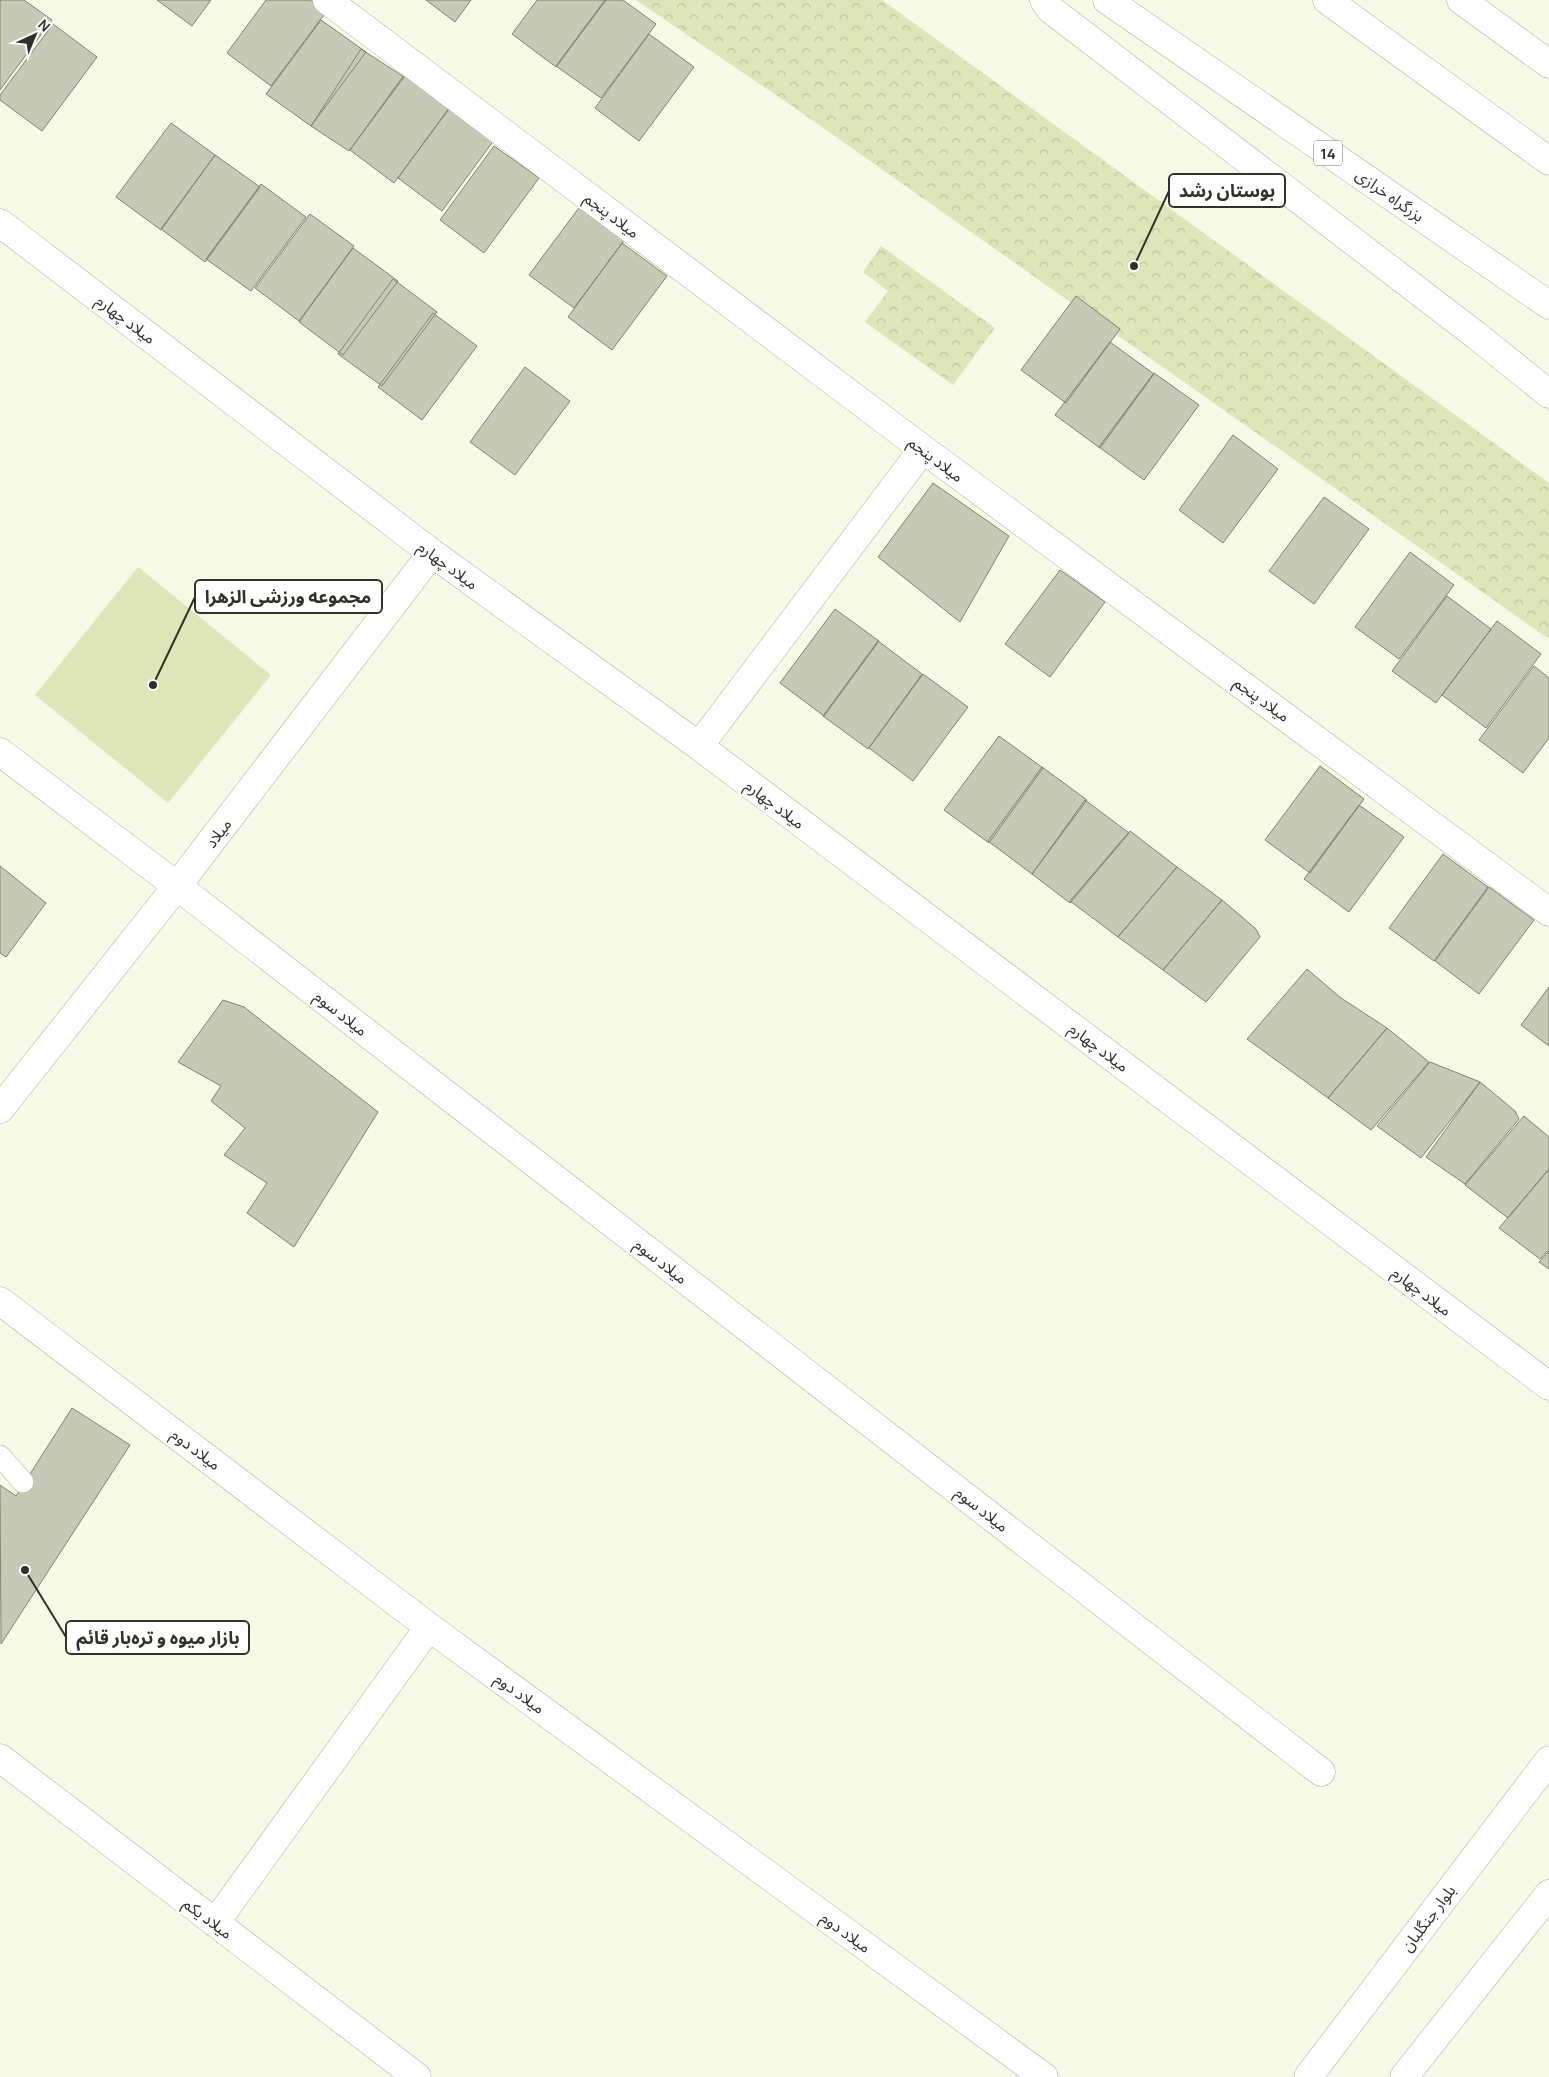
<svg xmlns="http://www.w3.org/2000/svg" width="1549" height="2077" font-family="Manrope,'Noto Sans Arabic',sans-serif">
<style>
.grass{fill:#dde5b9}
.park{fill:url(#park-crowns)}
.building{fill:#c5c9b6;stroke:#808371}
.lines{fill:none;stroke-linecap:round;stroke-linejoin:round}
.lane-casing{stroke:#acb09c;stroke-width:22}
.street-casing{stroke:#acb09c;stroke-width:29}
.secondary-casing{stroke:#acb09c;stroke-width:29}
.highway-casing{stroke:#acb09c;stroke-width:29}
.lane{stroke:#fff;stroke-width:21}
.street{stroke:#fff;stroke-width:28}
.secondary{stroke:#fff;stroke-width:28}
.highway{stroke:#fff;stroke-width:28}
.labels{text-anchor:middle;dominant-baseline:central;stroke-width:4.5;stroke-linejoin:round;paint-order:stroke}
.shield{fill:#fff;stroke:#6e6f69;stroke-width:1}
.shield-label{font-size:15px;font-weight:bold;fill:#303129}
.street-label{font-size:16px;fill:#303129;stroke:#fff}
.leader{fill:none;stroke:#303129;stroke-width:2}
.callout-dot{fill:#303129;stroke:#fff;stroke-width:2}
.callout{fill:#fff;stroke:#303129;stroke-width:2}
.callout-label{font-size:18px;text-anchor:middle;font-weight:bold;fill:#303129}
</style>
<defs>
<pattern id="park-crowns" width="20" height="18" patternUnits="userSpaceOnUse" patternTransform="scale(1.25)"><rect width="20" height="18" fill="#dde5b9"/><path d="M2 6a3 3 0 1 1 6 0M12 15a3 3 0 1 1 6 0" fill="none" stroke="#bec59f"/></pattern>
</defs>
<rect width="100%" height="100%" fill="#f5f9e5"/>
<path class="grass" d="M138,567L271,675L168,803L35,695Z"/>
<path class="park" d="M636,0H882L1549,483V639L792,106Z
M881,246L995,328L953,385L865,322L888,291L863,272Z"/>
<path class="building" d="M0,0H24L52,20L0,90Z
M157,0H211L192,26Z
M266,0H310L326,12L271,86L227,53Z
M426,0H471L455,22Z
M537,0H606L556,67L512,34Z
M605,0H623L656,24L601,98L556,66Z
M321,20L366,52L311,126L266,94Z
M53,24L97,57L42,131L0,100V95Z
M649,34L694,67L639,141L595,108Z
M361,49L404,77L349,151L311,126Z
M404,75L449,109L394,183L350,150Z
M452,104L497,136L442,211L398,178Z
M171,123L215,155L161,230L116,197Z
M494,146L539,178L484,253L440,220Z
M215,155L260,187L205,262L161,229Z
M261,184L306,217L251,291L206,259Z
M584,201L629,234L574,308L529,275Z
M310,214L354,246L299,321L255,288Z
M622,243L667,276L612,350L568,317Z
M353,248L398,281L343,355L299,322Z
M393,279L437,312L382,386L338,354Z
M1076,296L1120,329L1066,403L1021,370Z
M433,313L477,346L422,420L378,387Z
M1110,342L1154,374L1100,448L1055,415Z
M525,367L570,401L515,475L470,442Z
M1154,373L1199,405L1144,480L1099,447Z
M1233,435L1278,469L1223,543L1179,510Z
M933,483L1009,536L960,622L878,557Z
M1324,497L1369,529L1314,604L1269,571Z
M1410,552L1454,585L1399,659L1355,627Z
M1060,570L1105,602L1050,677L1005,644Z
M1447,596L1491,629L1436,703L1392,671Z
M835,609L879,641L824,716L780,683Z
M1497,621L1541,654L1486,728L1442,695Z
M878,641L922,674L868,749L823,716Z
M1534,666L1549,678V738L1523,773L1479,740Z
M923,674L968,707L913,781L869,748Z
M999,736L1043,768L989,843L944,810Z
M1320,766L1364,799L1310,873L1265,840Z
M1042,767L1087,800L1032,874L988,841Z
M1085,800L1129,833L1070,903L1032,874Z
M1359,805L1404,837L1349,912L1304,879Z
M1130,831L1177,867L1118,937L1070,901Z
M1443,854L1488,887L1434,961L1389,928Z
M0,866L46,903L6,957L0,953Z
M1177,867L1222,900L1163,970L1118,937Z
M1489,887L1534,920L1479,994L1435,961Z
M1222,900L1256,929L1260,937L1206,1002L1163,970Z
M1307,969L1341,998L1387,1028L1328,1098L1247,1039Z
M1549,987V1046L1521,1025Z
M223,1000L244,1007L378,1112L294,1247L247,1213L267,1183L224,1155L245,1128L211,1101L221,1086L178,1062Z
M1387,1028L1429,1062L1371,1130L1328,1098Z
M1430,1062L1480,1082L1421,1158L1377,1126Z
M1480,1082L1515,1111L1519,1119L1465,1184L1426,1157Z
M1524,1116L1549,1137V1169L1508,1218L1465,1185Z
M1549,1169V1249L1540,1259L1499,1228Z
M1549,1251V1269L1539,1262Z
M72,1408L130,1445L1,1644L0,1485L16,1496Z"/>
<g class="lines">
<defs>
<path id="lane" d="M0,1456L23,1482"/>
<path id="street" d="M327,0L923,449L1549,912
M0,223L432,553L699,746L1549,1386
M699,746L923,449
M0,752L177,886L1321,1772
M0,1109L177,886L432,553
M0,1758L417,2077
M215,1923L429,1627"/>
<path id="secondary" d="M1461,0L1549,64
M0,1301L429,1627L1044,2077
M1308,2077L1549,1760
M1404,2077L1549,1894"/>
<path id="highway" d="M1044,0L1050,9L1477,336L1549,394
M1107,0L1549,305
M1327,0L1549,161"/>
</defs>
<use href="#lane" class="lane-casing"/>
<use href="#street" class="street-casing"/>
<use href="#secondary" class="secondary-casing"/>
<use href="#highway" class="highway-casing"/>
<use href="#lane" class="lane"/>
<use href="#street" class="street"/>
<use href="#secondary" class="secondary"/>
<use href="#highway" class="highway"/>
</g>
<g class="labels">
<rect class="shield" x="1314" y="140.5" width="28" height="25" rx="4"/>
<g class="shield-label">
<text x="1328" y="153">14</text>
</g>
<g class="street-label">
<text transform="translate(1390 195) rotate(35)">بزرگراه خرازی</text>
<text transform="translate(612 215) rotate(37)">میلاد پنجم</text>
<text transform="translate(126 319) rotate(37)">میلاد چهارم</text>
<text transform="translate(936 459) rotate(37)">میلاد پنجم</text>
<text transform="translate(448 565) rotate(36)">میلاد چهارم</text>
<text transform="translate(1262 699) rotate(36)">میلاد پنجم</text>
<text transform="translate(775 804) rotate(37)">میلاد چهارم</text>
<text transform="translate(218 833) rotate(-53)">میلاد</text>
<text transform="translate(341 1013) rotate(38)">میلاد سوم</text>
<text transform="translate(1099 1047) rotate(37)">میلاد چهارم</text>
<text transform="translate(661 1261) rotate(38)">میلاد سوم</text>
<text transform="translate(1422 1291) rotate(37)">میلاد چهارم</text>
<text transform="translate(196 1449) rotate(37)">میلاد دوم</text>
<text transform="translate(982 1509) rotate(38)">میلاد سوم</text>
<text transform="translate(520 1693) rotate(36)">میلاد دوم</text>
<text transform="translate(208 1918) rotate(37)">میلاد یکم</text>
<text transform="translate(1428 1918) rotate(-53)">بلوار جنگلبان</text>
<text transform="translate(846 1932) rotate(36)">میلاد دوم</text>
</g>
</g>
<path class="leader" d="M1134 266L1169 191M153 685L195 597M25 1570L66 1637"/>
<g class="callout-dot">
<circle cx="1134" cy="266" r="5"/>
<circle cx="153" cy="685" r="5"/>
<circle cx="25" cy="1570" r="5"/>
</g>
<g class="callout">
<rect x="1169" y="174" width="116" height="33" rx="5"/>
<rect x="195" y="580" width="187" height="33" rx="5"/>
<rect x="66" y="1621" width="183" height="33" rx="5"/>
</g>
<g class="callout-label">
<text x="1227" y="197">بوستان رشد</text>
<text x="288" y="603">مجموعه ورزشی الزهرا</text>
<text x="158" y="1644">بازار میوه و تره‌بار قائم</text>
</g>
<g transform="translate(35 35) rotate(44)" stroke="#ffffff" stroke-width="4" paint-order="stroke">
<path d="M0-4L9 19L0 12L-9 19Z" fill="#303129"/>
<text y="-8" font-size="14" font-weight="bold" text-anchor="middle" fill="#303129">N</text>
</g>
</svg>
